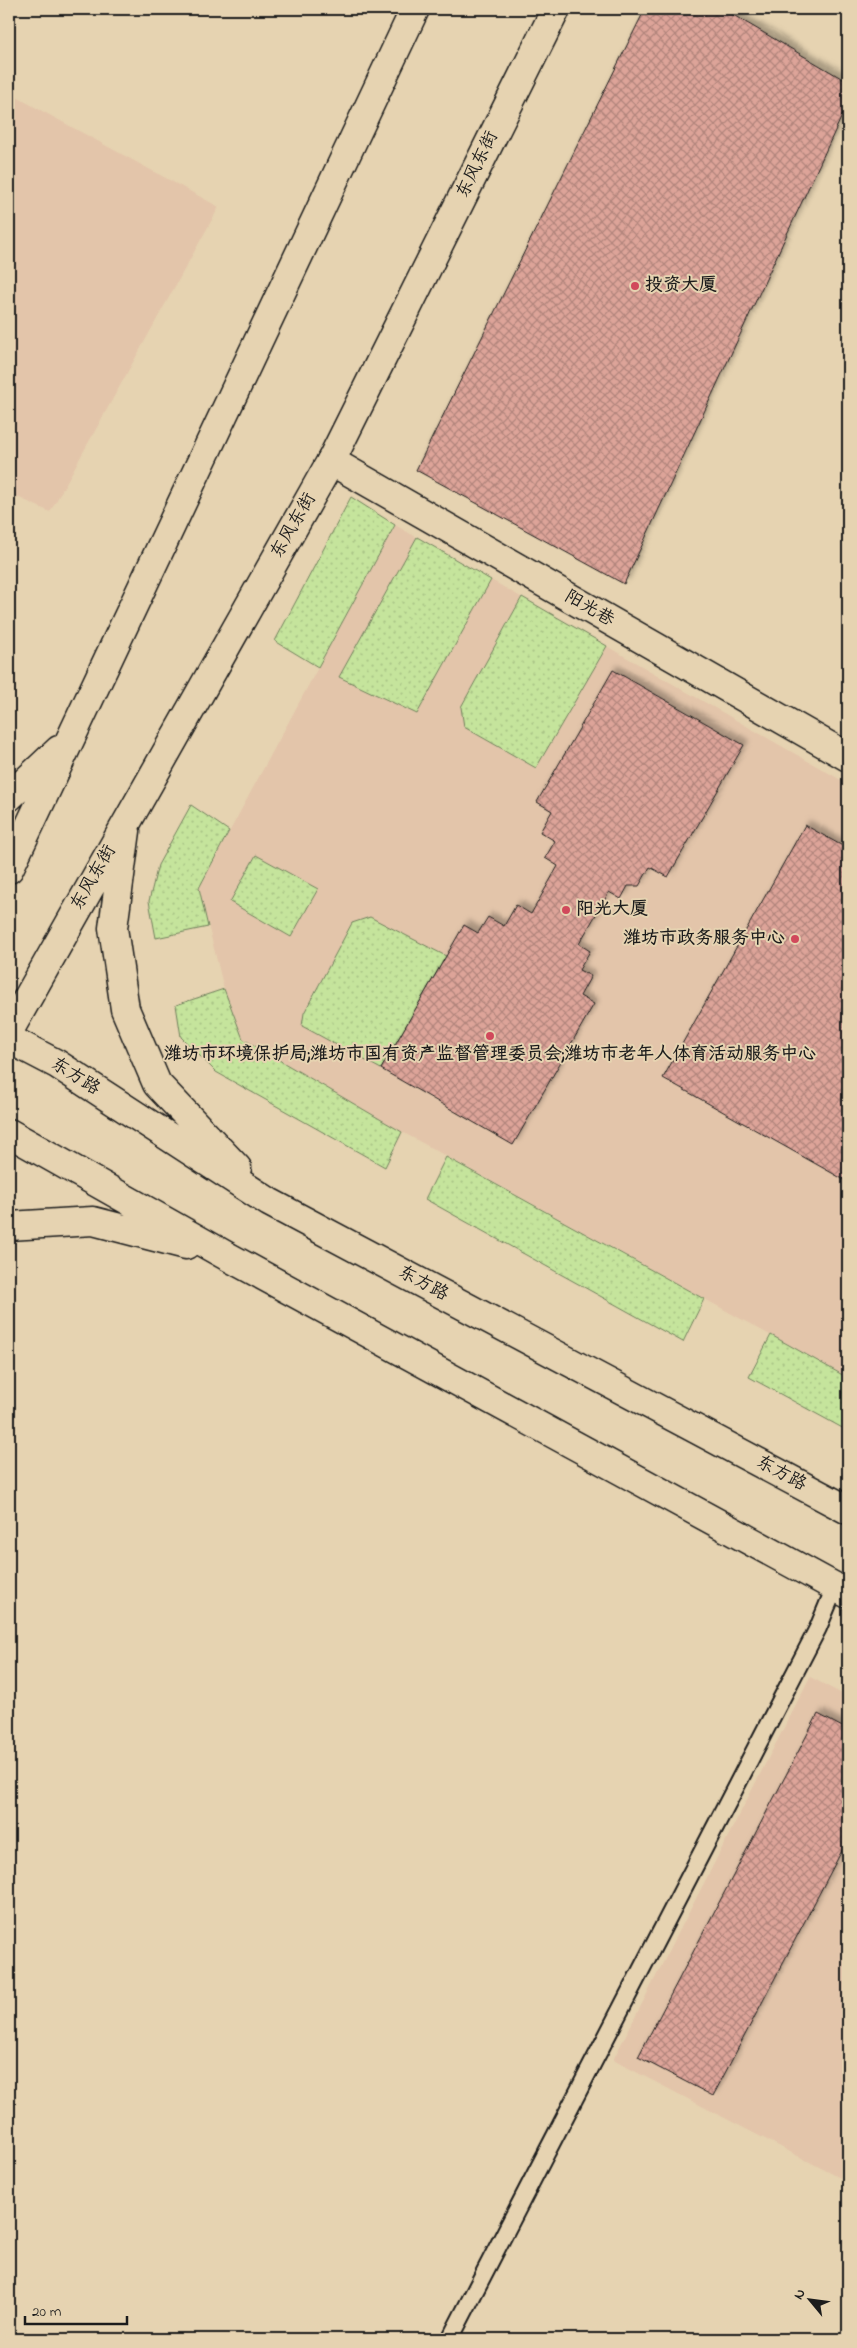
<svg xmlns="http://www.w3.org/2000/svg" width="857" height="2348" font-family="'Indie Flower','LXGW WenKai TC',sans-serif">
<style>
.built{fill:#e3c5aa}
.garden{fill:url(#garden-dots);stroke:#70805c}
.building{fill:url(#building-cross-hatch);stroke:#1c1c1c;filter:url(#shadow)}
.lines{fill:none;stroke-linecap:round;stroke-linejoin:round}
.service-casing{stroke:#1c1c1c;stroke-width:20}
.minor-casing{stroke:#1c1c1c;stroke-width:31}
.primary-casing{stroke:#1c1c1c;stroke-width:31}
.service{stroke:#e6d3b1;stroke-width:16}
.minor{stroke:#e6d3b1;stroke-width:28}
.primary{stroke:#e6d3b1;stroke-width:28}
.poi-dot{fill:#d1495b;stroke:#e6d3b1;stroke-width:2}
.labels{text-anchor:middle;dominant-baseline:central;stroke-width:4;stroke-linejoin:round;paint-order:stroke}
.street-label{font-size:18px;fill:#1c1c1c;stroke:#e6d3b1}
.poi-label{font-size:18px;font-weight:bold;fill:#1c1c1c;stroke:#e6d3b1;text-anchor:start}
</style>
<defs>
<pattern id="garden-dots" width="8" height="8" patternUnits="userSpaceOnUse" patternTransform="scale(1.25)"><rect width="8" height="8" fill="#c5e49c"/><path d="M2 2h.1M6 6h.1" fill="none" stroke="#a9c386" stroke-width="1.8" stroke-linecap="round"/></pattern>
<pattern id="building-cross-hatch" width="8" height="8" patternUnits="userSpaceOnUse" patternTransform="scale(1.25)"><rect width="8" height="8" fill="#dda499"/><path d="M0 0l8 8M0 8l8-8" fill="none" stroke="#b2857c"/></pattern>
<filter id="shadow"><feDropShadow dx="4.5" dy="-4.5" stdDeviation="2.5" flood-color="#0004"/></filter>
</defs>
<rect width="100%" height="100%" fill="#e6d3b1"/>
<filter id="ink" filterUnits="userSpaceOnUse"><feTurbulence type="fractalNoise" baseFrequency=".02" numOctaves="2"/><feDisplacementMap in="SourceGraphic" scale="10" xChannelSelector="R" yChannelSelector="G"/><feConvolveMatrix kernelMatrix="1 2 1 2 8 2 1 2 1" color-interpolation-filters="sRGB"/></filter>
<g filter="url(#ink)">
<path class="built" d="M9,93L219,207L50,512L9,493Z
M395,525L848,784V1378L377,1118L243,1039L224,989L199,888Z
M810,1677L848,1697V2182L613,2060Z"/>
<path class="garden" d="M351,497L395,525L318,667L275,641Z
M417,537L491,580L417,714L339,677Z
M522,597L607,646L536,768L464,727L461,707Z
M191,805L229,831L199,888L208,927L156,938L149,901L158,865Z
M256,855L318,889L291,937L230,902Z
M370,917L446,956L381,1069L302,1026L304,1013L352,923Z
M224,989L243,1039L402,1132L385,1167L216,1072L181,1037L176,1005Z
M446,1157L704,1299L683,1342L425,1199Z
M771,1335L848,1378V1431L749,1377Z"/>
<path class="building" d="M645,9H723L848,82V103L624,584L416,470Z
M613,670L744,745L668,877L650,867L639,886H628L621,899L609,892L579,944L590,951L579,970L591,976L580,996L594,1004L513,1145L381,1069L464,925L478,933L488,917L504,926L516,905L531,914L558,866L545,858L555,841L540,832L552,811L537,802Z
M805,825L848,849V1182L663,1078Z
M818,1714L848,1730V1839L713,2096L638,2057Z"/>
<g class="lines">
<defs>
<path id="service" d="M450,2339L818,1628L835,1587"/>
<path id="minor" d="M331,461L848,757"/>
<path id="primary" d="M9,797L59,750
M126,831L113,928L125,1009L157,1084L237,1168
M9,869L415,9
M9,1031L331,461L556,9
M9,1039L57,1064L269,1202L848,1510
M9,1133L225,1255L848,1594
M9,1226L93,1221L186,1245"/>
</defs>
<use href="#service" class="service-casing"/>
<use href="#minor" class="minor-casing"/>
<use href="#primary" class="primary-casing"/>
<use href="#service" class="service"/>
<use href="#minor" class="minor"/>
<use href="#primary" class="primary"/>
</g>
</g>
<g class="poi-dot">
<circle cx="635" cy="286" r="5"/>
<circle cx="566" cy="910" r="5"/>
<circle cx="795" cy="939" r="5"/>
<circle cx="490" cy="1036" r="5"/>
</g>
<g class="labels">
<g class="street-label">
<text transform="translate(478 165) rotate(-64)">东风东街</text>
<text transform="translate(294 526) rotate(-60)">东风东街</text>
<text transform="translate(589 609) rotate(30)">阳光巷</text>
<text transform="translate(94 878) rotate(-60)">东风东街</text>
<text transform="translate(75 1077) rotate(32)">东方路</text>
<text transform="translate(423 1284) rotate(28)">东方路</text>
<text transform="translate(781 1474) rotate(28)">东方路</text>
</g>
<g class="poi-label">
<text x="645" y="286">投资大厦</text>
<text x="576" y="910">阳光大厦</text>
<text x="785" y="939" text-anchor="end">潍坊市政务服务中心</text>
<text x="490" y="1055" text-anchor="middle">潍坊市环境保护局;潍坊市国有资产监督管理委员会;潍坊市老年人体育活动服务中心</text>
</g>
</g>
<rect width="857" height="2348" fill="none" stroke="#e6d3b1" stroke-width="30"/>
<rect x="15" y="15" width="827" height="2318" fill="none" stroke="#1c1c1c" stroke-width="2" filter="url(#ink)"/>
<g transform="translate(810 2300) rotate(299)" stroke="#e6d3b1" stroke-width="4" paint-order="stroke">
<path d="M0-4L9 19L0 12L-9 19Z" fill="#1c1c1c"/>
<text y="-8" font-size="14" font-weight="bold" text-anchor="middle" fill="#1c1c1c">N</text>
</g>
<path d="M25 2316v8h102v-8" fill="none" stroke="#1c1c1c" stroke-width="2.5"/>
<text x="32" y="2316" font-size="15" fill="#1c1c1c" stroke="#e6d3b1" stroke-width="4" paint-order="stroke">20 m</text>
</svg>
